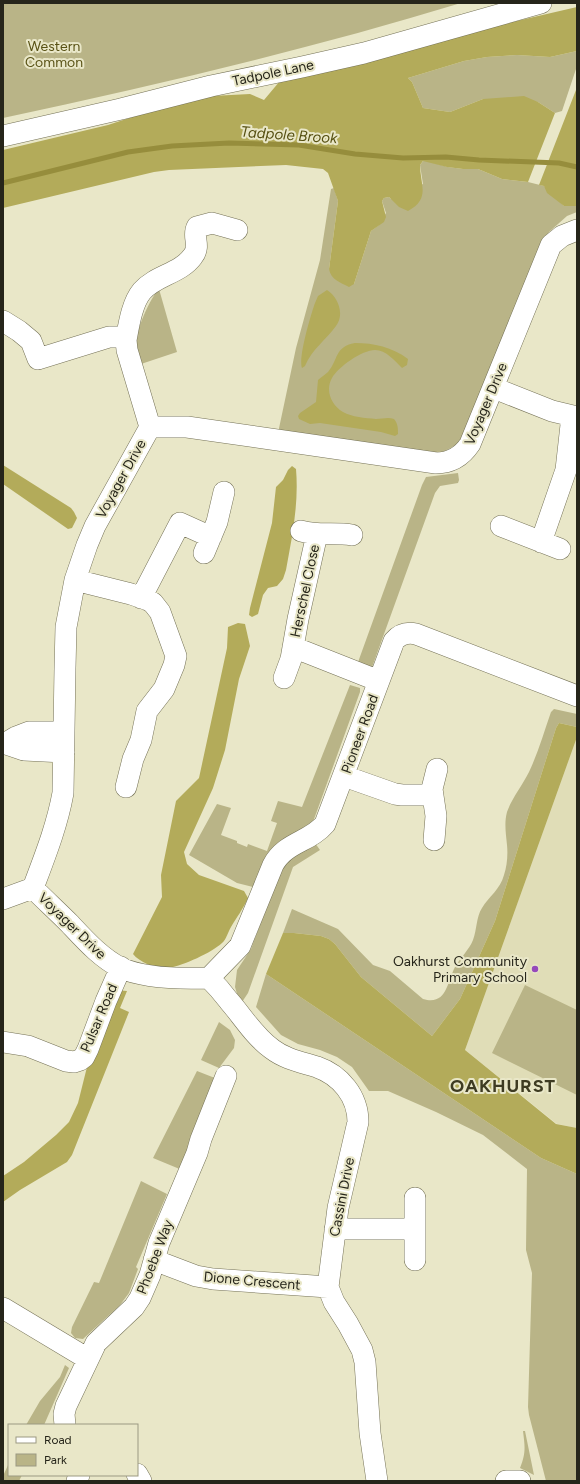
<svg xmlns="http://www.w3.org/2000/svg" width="580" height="1484" font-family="Figtree,sans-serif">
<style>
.built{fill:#e0ddb7}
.green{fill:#b9b487}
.forest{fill:#b3ab5a}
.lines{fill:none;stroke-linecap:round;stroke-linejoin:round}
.stream{stroke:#968d3c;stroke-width:5}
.minor-casing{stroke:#757257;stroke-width:22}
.minor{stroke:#fff;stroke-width:21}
.poi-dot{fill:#9649bb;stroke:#e9e7c8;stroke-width:1.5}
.labels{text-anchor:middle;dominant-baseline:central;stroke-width:4;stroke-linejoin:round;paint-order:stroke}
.park-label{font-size:14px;fill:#585114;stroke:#e9e7c8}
.street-label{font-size:14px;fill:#26251a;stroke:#e9e7c8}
.poi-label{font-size:14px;fill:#26251a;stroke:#e9e7c8;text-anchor:end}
.water-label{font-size:15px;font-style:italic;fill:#554f11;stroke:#e9e7c8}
.district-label{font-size:18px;font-weight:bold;letter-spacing:1px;fill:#3e3b22;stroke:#e9e7c8}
</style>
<rect width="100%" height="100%" fill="#e9e7c8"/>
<path class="built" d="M577,737V1128L557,1124L465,1050Z"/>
<path class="green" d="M3,3H461C310,49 157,85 3,118Z
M577,51V66L562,111L555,113L538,102L483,99L450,112L423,108L412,82L408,78L464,61L487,57L517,55L550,57Z
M424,160L448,167L463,169H478L502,179L528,182L544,186L564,206H577V212L567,216L549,232L535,263L476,412L458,444L437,455L278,433L296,348L320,260L331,189L334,188L338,201L329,269L354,284L371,231L379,225L386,213L382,201L384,198L389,197L391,199L423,184L420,165Z
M159,289L177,352L138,365C137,357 135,348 136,340C138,327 150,298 159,289Z
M458,473L459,480L458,483L440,486L435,493L371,670L357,665L422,485L426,477Z
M350,685L360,688V692L313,822L253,887L237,883L189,855L217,804L231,808L221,835L237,841V843L247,847L248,844L267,851L277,823L271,821L278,801L302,807Z
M554,709L577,714V727L559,723L556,728L495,921L460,999L432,1036L361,977L335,944L329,939L321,936L294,933H283L292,909L338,929L373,965L390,971L423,999C447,1006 447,982 455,967C460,958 469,950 473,940C477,930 476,917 482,908C489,896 500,890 504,875C507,866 508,855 507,845C506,834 504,823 507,812C512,798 522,786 529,772C538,753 544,732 551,712Z
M315,843L320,850L293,867L248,993L242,1002L238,997L235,987L237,970L251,949L280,871L290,858Z
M266,974L541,1158L577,1174V1481H546L529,1415L528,1407L532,1273L526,1250L527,1169L483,1135L436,1112L388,1091H369L352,1067L337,1057L320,1050L298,1044L281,1035L256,1007Z
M525,985L577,1010V1095L492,1053Z
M219,1022L230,1030L235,1040L234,1048L219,1068L201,1060Z
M197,1071L220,1080L182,1170L153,1158Z
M141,1181L167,1194L136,1267L138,1269L129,1293L120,1305L83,1339L75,1338L71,1333L72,1327L94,1282L99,1283Z
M65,1365L69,1368L44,1425H26L40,1401L60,1377Z
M523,1431H525L534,1475L520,1468C526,1453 525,1447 523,1431Z
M9,1463V1475H22L19,1481H3V1476Z"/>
<path class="forest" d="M577,7V51L550,57L517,55L487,57L464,61L408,78L412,82L423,108L450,112L483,99L524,96L538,102L555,113L528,182L502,179L478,169H463L447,167L423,161L420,165C420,184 431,199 408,211L399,207L389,197L384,198L382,201L386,217L384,222L371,231L354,284L349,287C340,282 331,280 329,269L338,201L328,173L323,169L286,165L169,170L154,172L3,208V150L108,125L193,97L250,94L264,100L285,75Z
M576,90H577V206H564L547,193L544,186L539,185Z
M327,290C338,297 345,314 336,326C326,340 312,349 305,366L302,368C298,358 311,314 315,303L318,296Z
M355,343C374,343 392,347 408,359L407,365L402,368C395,361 386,350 375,350C362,350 338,367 332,378C325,390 331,405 343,412C352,417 365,418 376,419C382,419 388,417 394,419C398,424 398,428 398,434L395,436L381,432L320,423L310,424L299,419L298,416L300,413L316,402L318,380C321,377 325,375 328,372C339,359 334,347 355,343Z
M3,465L71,508L74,512L77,518L72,528L68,529L3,484Z
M292,466L296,469C299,504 292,537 286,570L283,579L277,586L268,588L263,595L258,614L252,617L249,615L250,608L272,523L276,487L283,480L288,470Z
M238,623L245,624L250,646L239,679L225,750L213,788L184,852L187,864L199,875L244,891L248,898C243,909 237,917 231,927C228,932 226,940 222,943C211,953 184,965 169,968C159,970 140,963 133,954L162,897L161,875L176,801L199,778L227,648L228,627Z
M559,723L577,727V737L465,1050L556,1124L577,1128V1174L541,1158L266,974L283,933H294L321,936L329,939L335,944L361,977L432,1036L460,999L495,921L556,728Z
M115,990L127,991L120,1008L129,1012L72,1155L67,1162L20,1190L3,1202V1176L24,1162L56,1135L69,1122L78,1103L88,1063Z"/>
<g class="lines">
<path class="stream" d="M3,183L128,152L172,146L229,143L299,145L355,154L403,158L446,157L479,160L559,163L577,167"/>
<defs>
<path id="minor" d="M3,136L121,109L211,86L302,67L364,53L541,3
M3,321L19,331L31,341L38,359L109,337H118L126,340L127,350L150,427
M126,340C129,324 132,303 142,291C156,275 180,274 193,256C201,246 192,236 197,227L212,223L237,230
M494,388L552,411L577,417
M501,526L560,549
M301,531C318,536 335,532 352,535
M541,542L566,470L572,416
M204,553L217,522L224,492
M75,580L131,594L148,600L153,603L160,612L176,656L174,665L164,689L147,711L141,740L133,759L126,787
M141,598L180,523L211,537
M293,647L379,681
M284,678L291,659L298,619L317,534
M3,743L24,750L64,752
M6,743L16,737L29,732H64
M344,776L395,794L402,795H432
M434,840L436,816L432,789L437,769
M3,899L33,888
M209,978C182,979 146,979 121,968C101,958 85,940 70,924C58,912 45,900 33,888C45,856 57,826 63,793L65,668L66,627L75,580L87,545L95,526L150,427H187L436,463C451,463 462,456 470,444L551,245L562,236L577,230
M209,978L240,946L273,865C285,842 310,842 325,824L394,641C400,634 407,632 416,634L577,696
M209,978C216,985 223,993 229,1001C243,1017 254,1036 272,1049C285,1059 301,1062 317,1067C340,1075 358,1096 358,1122L338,1208L328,1287L334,1302L348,1324L362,1350L365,1362L370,1433L377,1481
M3,1042L28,1046L66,1061L74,1062L80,1060L84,1057L88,1049L106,1001L121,967
M415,1198V1260
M335,1229H415
M154,1260L196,1276L213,1279L328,1287
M3,1308L88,1359
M65,1425L64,1414L66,1406L96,1343L134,1307L140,1298L150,1275L159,1243L197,1153L201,1139L226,1076
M137,1474L141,1481
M77,1481L79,1475
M506,1481H520"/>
</defs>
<use href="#minor" class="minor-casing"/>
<use href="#minor" class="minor"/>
</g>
<circle class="poi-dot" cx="535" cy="969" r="4"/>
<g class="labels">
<g class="park-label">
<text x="54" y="46">Western<tspan x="54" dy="16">Common</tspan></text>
</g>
<g class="street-label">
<text transform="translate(273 73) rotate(-12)">Tadpole Lane</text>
<text transform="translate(486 404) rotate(-67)">Voyager Drive</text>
<text transform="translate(121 479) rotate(-61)">Voyager Drive</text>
<text transform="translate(305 591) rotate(-78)">Herschel Close</text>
<text transform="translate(360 734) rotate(-70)">Pioneer Road</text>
<text transform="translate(72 926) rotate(44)">Voyager Drive</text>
<text transform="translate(99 1018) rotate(-67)">Pulsar Road</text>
<text transform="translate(342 1197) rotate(-79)">Cassini Drive</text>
<text transform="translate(155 1257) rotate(-69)">Phoebe Way</text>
<text transform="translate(252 1281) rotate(5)">Dione Crescent</text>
</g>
<g class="poi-label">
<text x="527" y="961">Oakhurst Community<tspan x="527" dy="16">Primary School</tspan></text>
</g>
<g class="water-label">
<text transform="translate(289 135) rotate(4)">Tadpole Brook</text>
</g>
<g class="district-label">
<text x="503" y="1086">OAKHURST</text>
</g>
</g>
<rect width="580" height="1484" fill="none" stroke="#26251a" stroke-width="8"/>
<rect x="8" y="1424" width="130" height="52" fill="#e9e7c8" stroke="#9b9982"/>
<rect x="16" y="1437" width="20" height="6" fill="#ffffff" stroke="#9b9982"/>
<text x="44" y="1444" font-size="12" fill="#26251a">Road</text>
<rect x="16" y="1454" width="20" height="12" fill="#b9b487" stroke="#9b9982"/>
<text x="44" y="1464" font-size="12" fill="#26251a">Park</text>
</svg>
